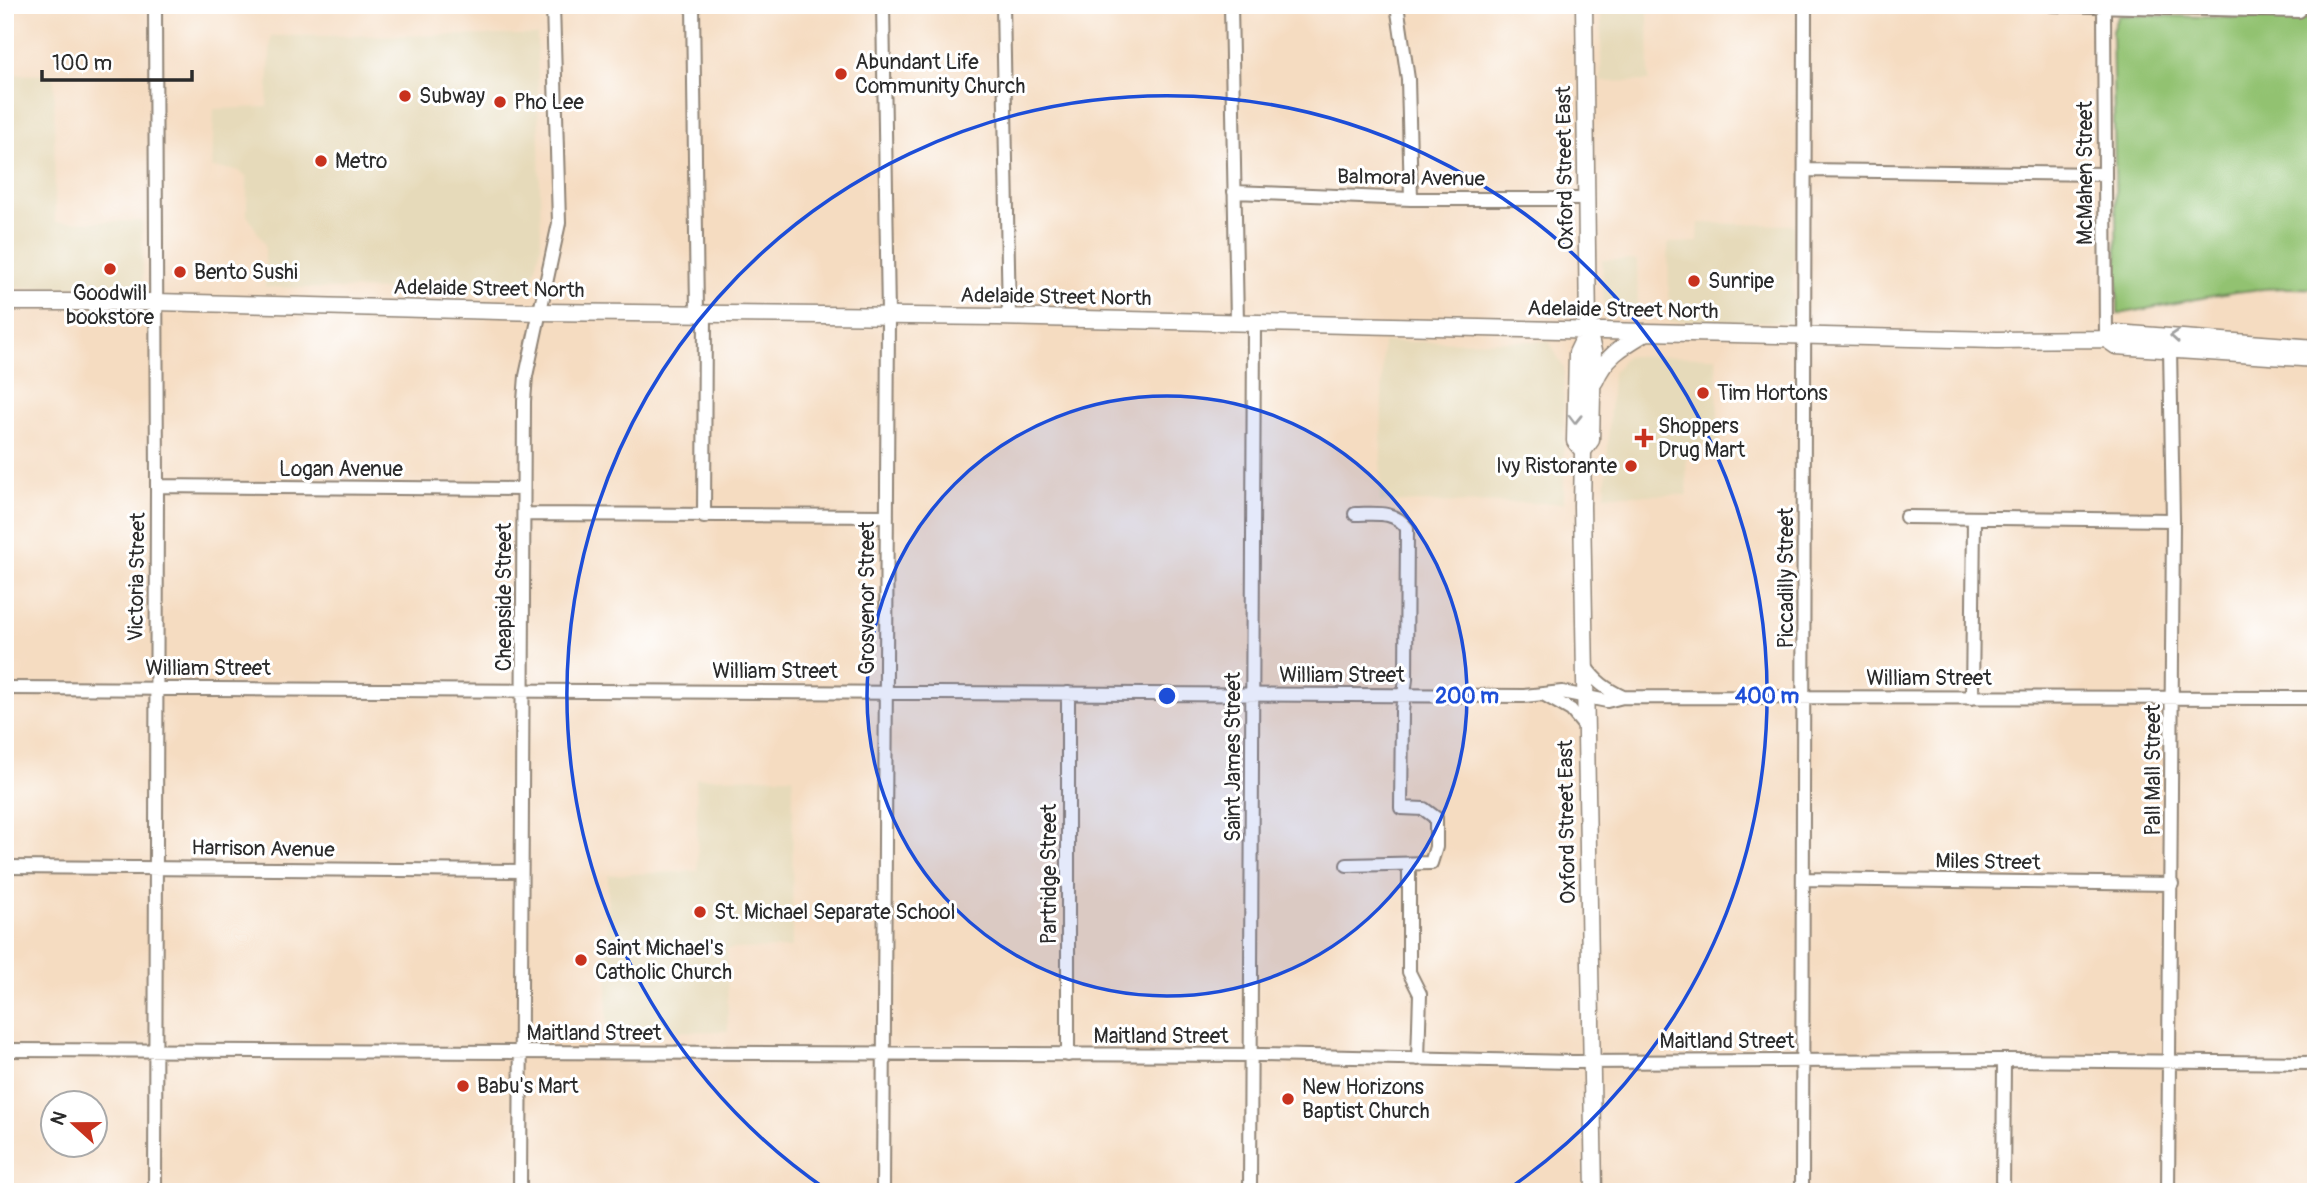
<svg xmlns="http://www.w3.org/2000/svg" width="2321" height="1197" font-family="Pangolin,sans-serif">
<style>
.built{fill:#e6daba}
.green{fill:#92c271;stroke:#5e764e;stroke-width:2}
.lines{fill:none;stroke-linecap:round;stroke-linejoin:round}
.minor-casing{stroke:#908476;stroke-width:16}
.major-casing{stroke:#908476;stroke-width:19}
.minor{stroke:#fff;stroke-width:12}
.major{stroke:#fff;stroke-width:16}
.oneway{stroke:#a0a0a0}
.ring{fill:none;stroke:#1d4ed8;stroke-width:3.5}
.poi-dot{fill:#c8321e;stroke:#fff;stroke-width:2.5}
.labels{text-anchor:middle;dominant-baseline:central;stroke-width:6;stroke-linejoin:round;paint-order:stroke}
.poi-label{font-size:21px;fill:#2b2b2b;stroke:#fff;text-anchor:start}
.street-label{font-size:21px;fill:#2b2b2b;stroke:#fff}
.centre{fill:#1d4ed8;stroke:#fff;stroke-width:3.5}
.ring-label{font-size:21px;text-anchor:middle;font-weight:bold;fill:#1d4ed8;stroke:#fff;stroke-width:6;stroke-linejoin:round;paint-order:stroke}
</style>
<rect width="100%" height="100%" fill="#fff"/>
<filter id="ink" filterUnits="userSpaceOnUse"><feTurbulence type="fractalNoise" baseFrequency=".0143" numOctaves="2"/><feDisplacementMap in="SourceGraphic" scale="14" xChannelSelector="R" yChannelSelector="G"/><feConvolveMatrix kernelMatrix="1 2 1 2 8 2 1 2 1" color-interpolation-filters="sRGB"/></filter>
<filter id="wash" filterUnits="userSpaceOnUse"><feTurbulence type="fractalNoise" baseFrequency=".00686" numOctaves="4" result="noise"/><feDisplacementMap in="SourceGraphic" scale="28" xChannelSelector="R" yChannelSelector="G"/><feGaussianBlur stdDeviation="1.57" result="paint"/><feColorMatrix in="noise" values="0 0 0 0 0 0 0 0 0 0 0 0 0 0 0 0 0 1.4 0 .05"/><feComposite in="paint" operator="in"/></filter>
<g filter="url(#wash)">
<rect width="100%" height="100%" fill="#f5dcc1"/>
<path class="built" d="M1648,10L1649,81L1601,82V14Z
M537,35L541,245L532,285L526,293L265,287V244L247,215V178L238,170L212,168L214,109L267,107L271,36Z
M5,74L54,75L55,222L142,221L143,287L5,288Z
M1699,223L1794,225L1792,322L1669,321L1668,243L1698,242Z
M1602,260H1637L1638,318L1604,316Z
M1549,341L1564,368V503L1380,502L1383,342Z
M1626,356L1716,357L1719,444L1697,445L1696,456H1686L1687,495H1605L1612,374Z
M793,777L792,948L727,949L728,1031L607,1032L608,875L698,871L696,778Z"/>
<path class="green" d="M2118,15L2311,19L2316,75V289C2247,283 2185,303 2118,314L2112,31Z"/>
</g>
<g filter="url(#ink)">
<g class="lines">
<defs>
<path id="minor" d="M693,5L697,312
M883,5L888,315L883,1192
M1003,5L1009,317
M1231,5L1237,322
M1397,5L1408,79L1411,199
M2052,5L2299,11
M2104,6L2106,339
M1807,170L2105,174
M1234,192L1411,199H1587
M157,486L523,489
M524,514L887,516
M704,517L705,312
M1906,517L2173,520
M1585,666C1596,682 1606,689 1623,697
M5,688L1524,696L1562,692L1607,701L1623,697L2316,698
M1068,693V1055
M1545,695L1571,710L1586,728
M1972,698L1974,518
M1347,865L1431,863L1436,847V818L1424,809L1401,808L1402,711L1406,679L1407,528C1394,510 1375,514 1355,514
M1409,865V972L1420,994L1418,1059
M5,867L521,871
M1804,879L2172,884
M5,1050L1263,1055L1573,1062L2004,1060L2316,1063
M155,1192L157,486L155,5
M520,1192L524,401L526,376L559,223L553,5
M1250,1192L1254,323
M1802,1192L1805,5
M2003,1192L2004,1060
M2168,1192L2173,520L2170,348"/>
<path id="major" d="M1584,5L1588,330L1593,351L1591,440L1583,451L1582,506L1594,1192
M5,302H156L540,312L998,317L1997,340L2106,339L2116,333L2316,348
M2106,339L2116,346L2316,359
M1595,381C1605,356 1623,346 1645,333
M1583,451L1575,441L1577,353L1588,330"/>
</defs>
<use href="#minor" class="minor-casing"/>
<use href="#major" class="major-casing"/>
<use href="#minor" class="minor"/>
<use href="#major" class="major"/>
</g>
<defs><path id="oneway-chevron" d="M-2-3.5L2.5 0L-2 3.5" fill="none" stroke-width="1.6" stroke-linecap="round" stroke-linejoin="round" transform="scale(1.75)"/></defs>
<g class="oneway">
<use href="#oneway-chevron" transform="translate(2175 336) rotate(-176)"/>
<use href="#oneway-chevron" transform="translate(1575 419) rotate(91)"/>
</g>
</g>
<circle cx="1167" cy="696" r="300" fill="#1d4ed8" fill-opacity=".12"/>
<g class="ring">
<circle cx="1167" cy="696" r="300"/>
<path d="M827 1190A600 600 0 1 1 1507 1190"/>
</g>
<g class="poi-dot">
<circle cx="841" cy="74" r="7"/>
<circle cx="405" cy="96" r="7"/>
<circle cx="500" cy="102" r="7"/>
<circle cx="321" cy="161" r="7"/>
<circle cx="110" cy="269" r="7"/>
<circle cx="180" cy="272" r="7"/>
<circle cx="1694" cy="281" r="7"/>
<circle cx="1703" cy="393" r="7"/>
<path d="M1640.5 427.5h7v7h7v7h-7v7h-7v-7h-7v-7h7z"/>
<circle cx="1631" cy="466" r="7"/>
<circle cx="700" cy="912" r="7"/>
<circle cx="581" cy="960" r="7"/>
<circle cx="463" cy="1086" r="7"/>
<circle cx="1288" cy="1099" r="7"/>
</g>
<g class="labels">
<g class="poi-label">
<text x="855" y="62">Abundant Life<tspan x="855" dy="24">Community Church</tspan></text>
<text x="419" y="96">Subway</text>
<text x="514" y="102">Pho Lee</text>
<text x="335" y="161">Metro</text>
<text x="194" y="272">Bento Sushi</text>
<text x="1708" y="281">Sunripe</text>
<text x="110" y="293" text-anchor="middle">Goodwill<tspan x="110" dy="24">bookstore</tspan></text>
<text x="1717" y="393">Tim Hortons</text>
<text x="1658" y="426">Shoppers<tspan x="1658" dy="24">Drug Mart</tspan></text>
<text x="1617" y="466" text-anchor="end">Ivy Ristorante</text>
<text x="714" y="912">St. Michael Separate School</text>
<text x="595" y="948">Saint Michael's<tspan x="595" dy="24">Catholic Church</tspan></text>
<text x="477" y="1086">Babu's Mart</text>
<text x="1302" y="1087">New Horizons<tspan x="1302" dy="24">Baptist Church</tspan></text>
</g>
<g class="street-label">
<text transform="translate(1565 168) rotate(-91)">Oxford Street East</text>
<text transform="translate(2085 173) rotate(-90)">McMahen Street</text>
<text transform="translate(1411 178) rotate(1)">Balmoral Avenue</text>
<text transform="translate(489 289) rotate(1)">Adelaide Street North</text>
<text transform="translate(1056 297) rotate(1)">Adelaide Street North</text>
<text transform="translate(1623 310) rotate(1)">Adelaide Street North</text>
<text x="341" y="469">Logan Avenue</text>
<text transform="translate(137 577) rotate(-89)">Victoria Street</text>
<text transform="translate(1786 578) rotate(-90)">Piccadilly Street</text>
<text transform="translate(504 597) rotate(-90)">Cheapside Street</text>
<text transform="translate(867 598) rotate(-90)">Grosvenor Street</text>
<text x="208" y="668">William Street</text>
<text x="775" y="671">William Street</text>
<text x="1342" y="675">William Street</text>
<text x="1929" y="678">William Street</text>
<text transform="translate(1233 757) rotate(-90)">Saint James Street</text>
<text transform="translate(2153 770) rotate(-90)">Pall Mall Street</text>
<text transform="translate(1567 822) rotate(-91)">Oxford Street East</text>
<text transform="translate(263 849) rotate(1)">Harrison Avenue</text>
<text transform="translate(1988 862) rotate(1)">Miles Street</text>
<text transform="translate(1049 874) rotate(-90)">Partridge Street</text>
<text x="594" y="1033">Maitland Street</text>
<text x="1161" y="1036">Maitland Street</text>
<text x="1727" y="1041">Maitland Street</text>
</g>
</g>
<circle cx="1167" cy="696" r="10" class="centre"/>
<g class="ring-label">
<text x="1467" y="703">200 m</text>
<text x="1767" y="703">400 m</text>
</g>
<rect width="2321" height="1197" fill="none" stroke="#fff" stroke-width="28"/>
<g transform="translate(74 1124) rotate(291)"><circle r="33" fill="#ffffff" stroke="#aaaaaa" stroke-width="2"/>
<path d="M0-5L12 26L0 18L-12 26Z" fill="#c8321e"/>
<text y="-10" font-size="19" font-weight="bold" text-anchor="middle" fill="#2b2b2b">N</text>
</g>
<path d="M42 70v10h150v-10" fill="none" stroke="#2b2b2b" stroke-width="3.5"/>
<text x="52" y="70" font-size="21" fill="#2b2b2b" stroke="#ffffff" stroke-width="5" paint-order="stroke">100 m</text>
</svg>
